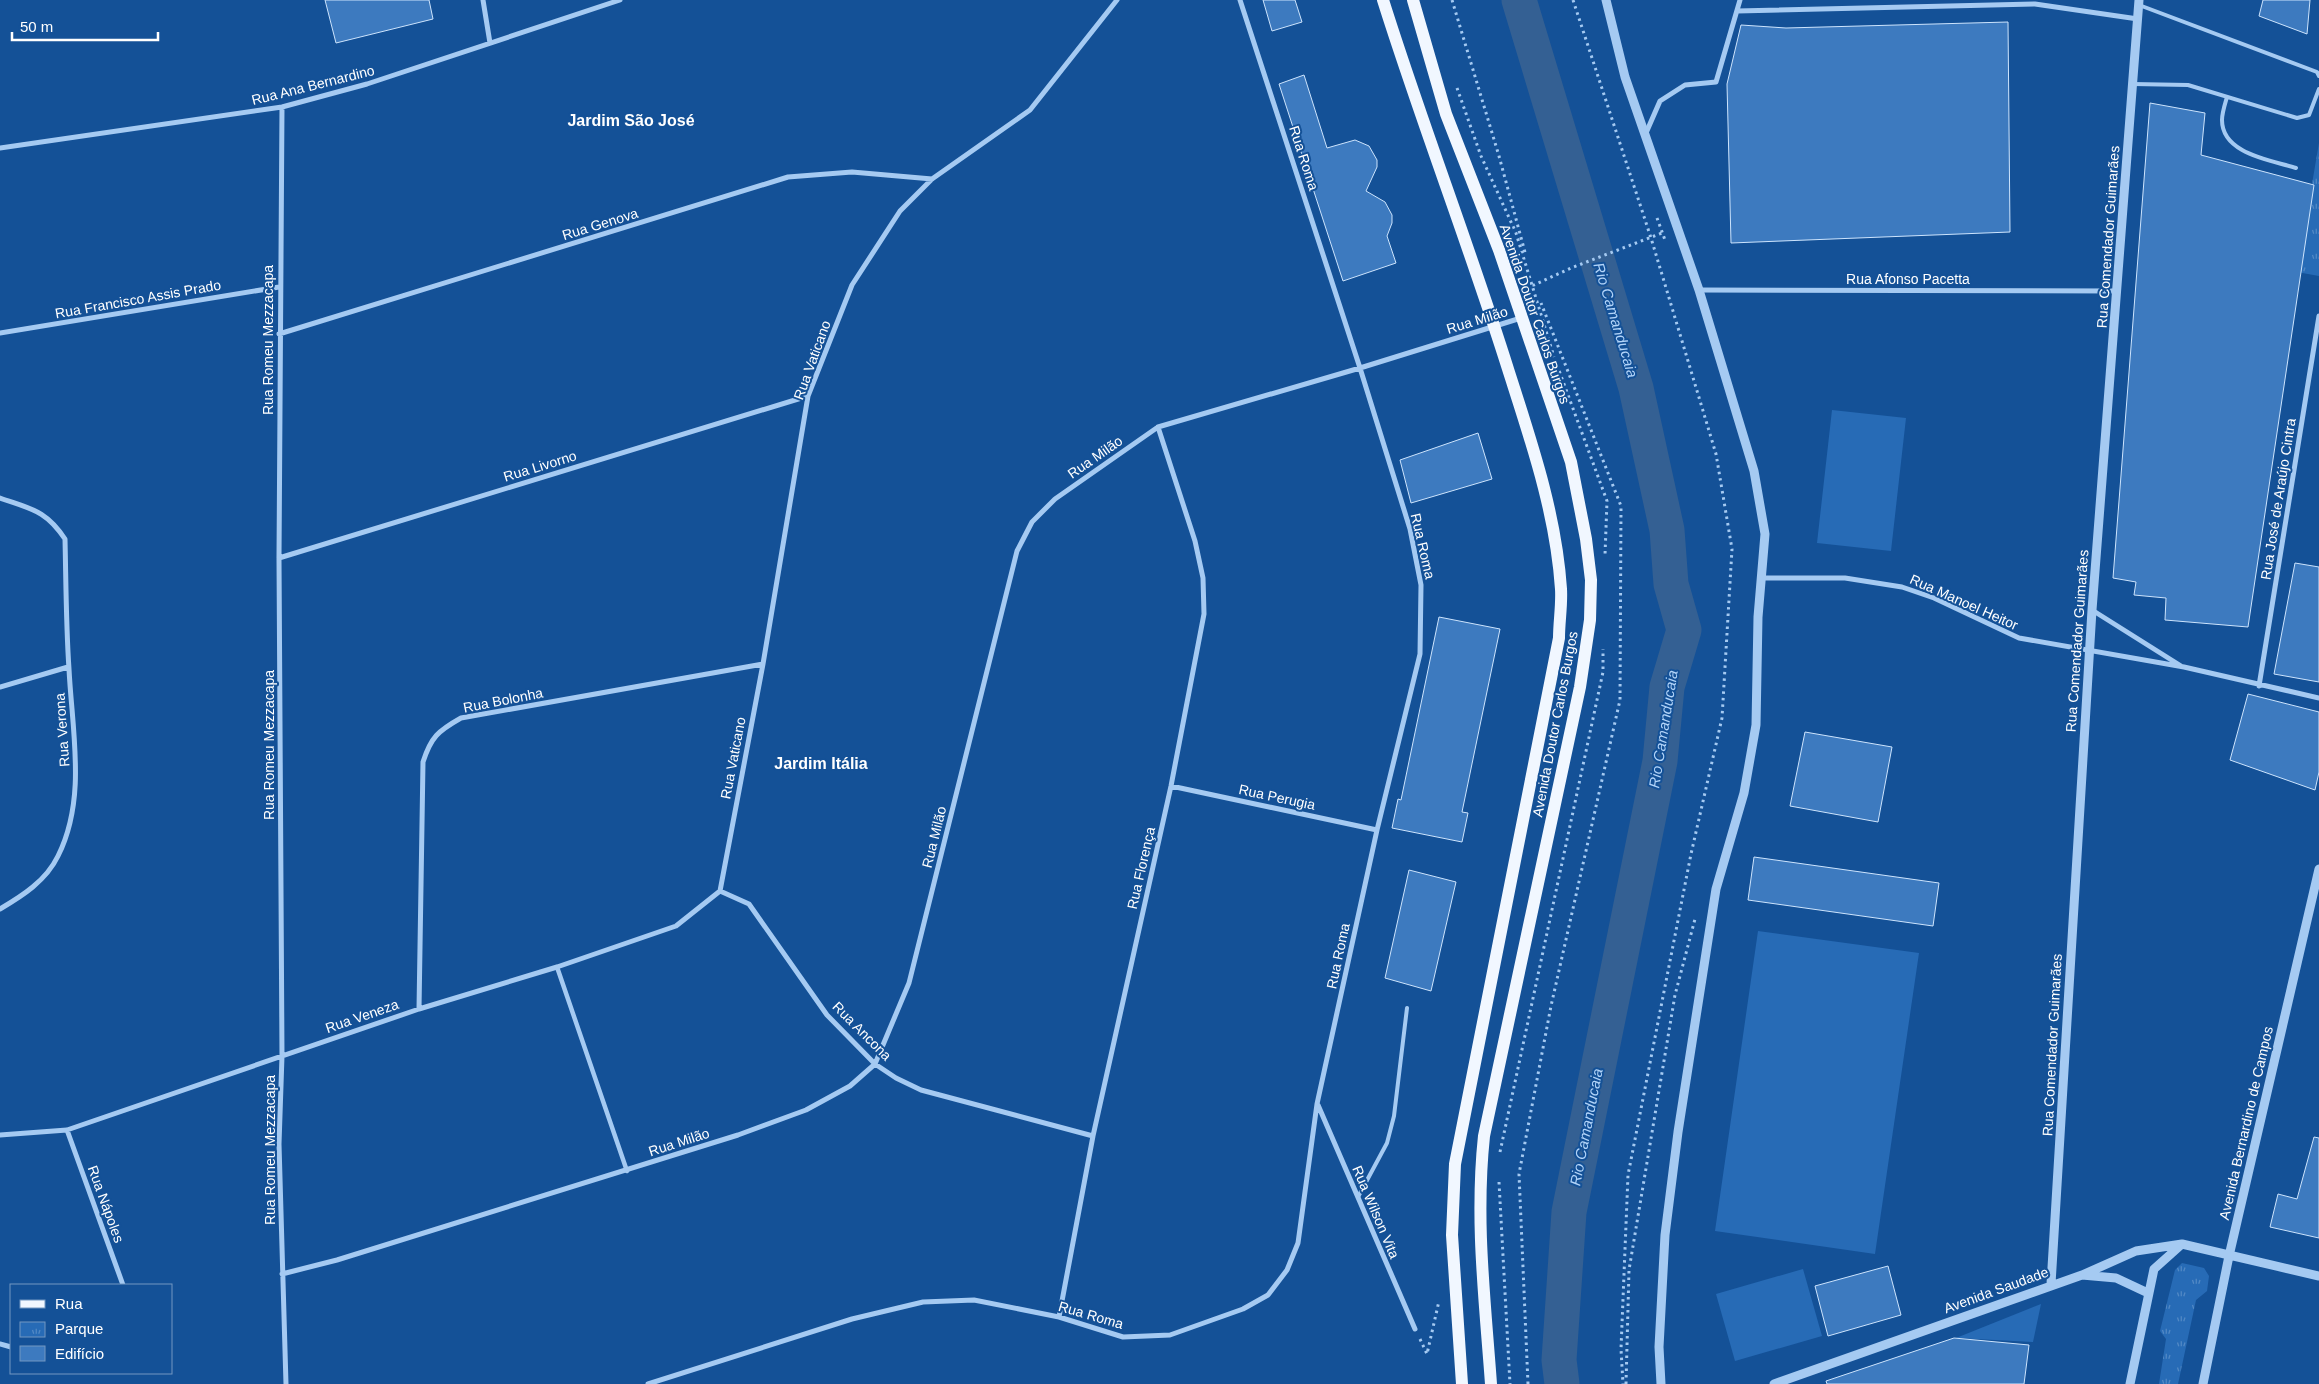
<svg xmlns="http://www.w3.org/2000/svg" width="2319" height="1384" font-family="Helvetica,sans-serif">
<style>
.green{fill:#276bb6}
.park{fill:url(#park-tufts)}
.lines{fill:none;stroke-linecap:round;stroke-linejoin:round}
.river{stroke:#346093;stroke-width:35}
.building{fill:#3d7abf;stroke:#cde4fd}
.path{stroke:#a5caf2;stroke-width:3;stroke-dasharray:2.5 4;stroke-linecap:butt}
.service{stroke:#a5caf2;stroke-width:4}
.pedestrian{stroke:#a5caf2;stroke-width:4.5}
.minor{stroke:#a5caf2;stroke-width:5}
.tertiary{stroke:#a5caf2;stroke-width:9}
.primary{stroke:#f1f7ff;stroke-width:12}
.labels{text-anchor:middle;dominant-baseline:central;stroke-width:4;stroke-linejoin:round;paint-order:stroke}
.street-label{font-size:14px;fill:#fff;stroke:#145197}
.water-label{font-size:15px;font-style:italic;fill:#b2d4f9;stroke:#145197}
.quarter-label{font-size:16px;font-weight:bold;fill:#fff;stroke:#145197}
</style>
<defs>
<pattern id="park-tufts" width="24" height="20" patternUnits="userSpaceOnUse" patternTransform="scale(1.25)"><rect width="24" height="20" fill="#276bb6"/><path d="M3 7l-1-3M5 7V3M7 7l1-3M15 17l-1-3M17 17v-4M19 17l1-3" fill="none" stroke="#5289c5"/></pattern>
</defs>
<rect width="100%" height="100%" fill="#145197"/>
<path class="green" d="M1832,410L1906,418L1891,551L1817,543Z
M1758,931L1919,953L1875,1254L1715,1231Z
M1803,1269L1822,1336L1735,1361L1716,1294Z
M2041,1304L2033,1342L1956,1338Z"/>
<path class="park" d="M2319,143V276L2297,272Z
M2182,1263L2204,1268L2209,1276L2207,1291L2196,1300L2178,1384H2159L2166,1339L2160,1331L2175,1270Z"/>
<g class="lines">
<path class="river" d="M1519,0L1636,388L1667,530L1671,584L1684,630L1667,687L1660,761L1569,1212L1559,1360L1562,1384"/>
</g>
<path class="building" d="M325,0H429L433,19L336,43Z
M1263,0H1295L1302,22L1272,31Z
M2263,0H2310L2307,34L2259,16Z
M2008,22L2010,232L1731,243L1727,84L1741,25L1786,28Z
M1304,75L1327,148L1355,140L1369,146L1377,160V167L1366,191L1385,202L1392,215V223L1387,236L1396,263L1343,281L1279,84Z
M2150,103L2205,113L2201,155L2314,185L2248,627L2165,620L2166,598L2134,595L2136,582L2113,578Z
M1478,433L1492,479L1411,503L1400,460Z
M2295,563L2319,567V682L2274,674Z
M1439,617L1500,629L1462,812L1468,813L1462,842L1392,828L1398,799L1401,800Z
M2248,694L2319,712V772L2315,790L2230,760Z
M1805,732L1892,747L1878,822L1790,806Z
M1754,857L1939,883L1933,926L1748,900Z
M1409,870L1456,882L1431,991L1385,978Z
M2314,1137L2319,1138V1238L2270,1227L2278,1194L2297,1199Z
M1888,1266L1901,1315L1828,1336L1815,1286Z
M1954,1338L2029,1345L2024,1384H1827L1826,1381Z"/>
<g class="lines">
<path class="path" d="M1452,0L1499,156L1526,256
M1573,0L1651,238L1716,454L1732,549L1722,718L1691,854L1628,1175L1621,1349L1623,1384
M1457,88L1481,156L1516,233L1554,357
M1657,218L1665,240
M1526,285H1534L1571,268L1662,233
M1557,365L1607,501L1605,555
M1500,1152L1603,672V649
M1499,1182L1510,1384
M1420,1339L1427,1354L1439,1301
M1528,1384L1519,1174L1551,1006L1620,700L1621,506L1541,303
M1626,1384L1629,1270L1675,995L1695,919"/>
<path class="service" d="M2139,5L2317,72L2319,76
M2133,84L2188,85L2297,118L2309,115L2319,89
M2227,97C2225,104 2222,113 2222,120C2222,154 2271,160 2296,168
M1358,1197L1387,1143L1394,1116L1407,1008"/>
<path class="pedestrian" d="M557,967L627,1171"/>
<path class="minor" d="M483,0L490,43
M1737,11L2035,4L2138,19
M282,107L279,558L282,1056L279,1144L286,1384
M1646,133L1660,101L1685,85L1716,82L1740,0
M0,148L282,107L367,84L620,0
M1699,290L2117,291
M0,333L279,287
M279,334L788,177L852,172L932,179
M0,498C31,509 46,510 65,539C66,582 66,626 69,669C72,731 87,798 58,856C46,881 22,896 0,909
M279,558L808,396
M1762,578H1845L1902,587L1934,598L2019,638L2184,667L2319,698
M2092,610L2181,666
M2259,686L2319,316
M0,687L68,667
M1171,786L1377,830
M720,891L763,664L808,396L852,285L900,211L932,179L1030,110L1117,0
M720,891L749,904L827,1015L875,1064L896,1078L921,1090L1093,1136
M419,1009L423,762C431,737 438,731 461,718L763,664
M1318,1105L1415,1329
M67,1130L123,1285
M0,1135L67,1130L419,1009L557,967L676,926L720,891
M282,1274L337,1260L738,1135L806,1110L850,1086L875,1064L909,983L1017,551L1032,522L1055,499L1158,427L1360,368L1521,318
M1059,1317L1093,1136L1171,786L1204,614L1203,578L1195,541L1158,427
M0,1344L11,1347
M648,1384L852,1319L923,1302L974,1300L1059,1317L1123,1337L1170,1335L1243,1309L1268,1295L1287,1270L1298,1243L1317,1104L1377,830L1420,654L1421,585L1410,529L1360,368L1240,0"/>
<path class="tertiary" d="M1606,0L1625,77L1699,290L1754,471L1765,534L1758,617L1756,725L1744,793L1716,889L1678,1132L1665,1235L1659,1347L1661,1384
M2082,1275L2116,1278L2148,1293
M2051,1284L2092,610L2139,0
M1774,1384L2082,1275L2136,1251L2182,1244L2319,1276
M2130,1384L2154,1269L2182,1244
M2203,1384L2229,1256L2319,869"/>
<path class="primary" d="M1383,0C1422,124 1469,245 1508,369C1531,441 1556,513 1561,589C1562,605 1559,622 1559,638L1455,1164L1452,1235L1462,1384
M1413,0L1446,114L1499,250L1571,462L1586,539L1591,580L1590,620L1580,687L1484,1136C1475,1221 1485,1300 1491,1384"/>
</g>
<g class="labels">
<g class="street-label">
<text transform="translate(313 85) rotate(-14)">Rua Ana Bernardino</text>
<text transform="translate(1304 158) rotate(72)">Rua Roma</text>
<text transform="translate(600 224) rotate(-17)">Rua Genova</text>
<text transform="translate(2108 237) rotate(-86)">Rua Comendador Guimarães</text>
<text x="1908" y="279">Rua Afonso Pacetta</text>
<text transform="translate(138 299) rotate(-10)">Rua Francisco Assis Prado</text>
<text transform="translate(1535 314) rotate(71)">Avenida Doutor Carlos Burgos</text>
<text transform="translate(1477 320) rotate(-17)">Rua Milão</text>
<text transform="translate(268 340) rotate(-90)">Rua Romeu Mezzacapa</text>
<text transform="translate(812 360) rotate(-70)">Rua Vaticano</text>
<text transform="translate(1095 457) rotate(-35)">Rua Milão</text>
<text transform="translate(540 466) rotate(-17)">Rua Livorno</text>
<text transform="translate(2278 499) rotate(-81)">Rua José de Araújo Cintra</text>
<text transform="translate(1423 546) rotate(77)">Rua Roma</text>
<text transform="translate(1964 602) rotate(24)">Rua Manoel Heitor</text>
<text transform="translate(2077 641) rotate(-86)">Rua Comendador Guimarães</text>
<text transform="translate(503 700) rotate(-11)">Rua Bolonha</text>
<text transform="translate(1555 724) rotate(-79)">Avenida Doutor Carlos Burgos</text>
<text transform="translate(62 730) rotate(-94)">Rua Verona</text>
<text transform="translate(269 745) rotate(-90)">Rua Romeu Mezzacapa</text>
<text transform="translate(733 758) rotate(-79)">Rua Vaticano</text>
<text transform="translate(1277 797) rotate(12)">Rua Perugia</text>
<text transform="translate(934 837) rotate(-76)">Rua Milão</text>
<text transform="translate(1141 868) rotate(-77)">Rua Florença</text>
<text transform="translate(1338 956) rotate(-78)">Rua Roma</text>
<text transform="translate(362 1016) rotate(-19)">Rua Veneza</text>
<text transform="translate(862 1031) rotate(45)">Rua Ancona</text>
<text transform="translate(2052 1045) rotate(-87)">Rua Comendador Guimarães</text>
<text transform="translate(2246 1123) rotate(-77)">Avenida Bernardino de Campos</text>
<text transform="translate(679 1142) rotate(-18)">Rua Milão</text>
<text transform="translate(270 1150) rotate(-90)">Rua Romeu Mezzacapa</text>
<text transform="translate(106 1204) rotate(70)">Rua Nápoles</text>
<text transform="translate(1376 1212) rotate(67)">Rua Wilson Vita</text>
<text transform="translate(1996 1290) rotate(-20)">Avenida Saudade</text>
<text transform="translate(1091 1315) rotate(16)">Rua Roma</text>
</g>
<g class="water-label">
<text transform="translate(1616 320) rotate(73)">Rio Camanducaia</text>
<text transform="translate(1663 729) rotate(-81)">Rio Camanducaia</text>
<text transform="translate(1586 1127) rotate(-79)">Rio Camanducaia</text>
</g>
<g class="quarter-label">
<text x="631" y="120">Jardim São José</text>
<text x="821" y="763">Jardim Itália</text>
</g>
</g>
<rect x="10" y="1284" width="162" height="90" fill="#145197" stroke="#7297c1"/>
<rect x="20" y="1300" width="25" height="8" fill="#f1f7ff" stroke="#7297c1"/>
<text x="55" y="1309" font-size="15" fill="#ffffff">Rua</text>
<rect x="20" y="1322" width="25" height="15" fill="url(#park-tufts)" stroke="#7297c1"/>
<text x="55" y="1334" font-size="15" fill="#ffffff">Parque</text>
<rect x="20" y="1346" width="25" height="15" fill="#3d7abf" stroke="#7297c1"/>
<text x="55" y="1359" font-size="15" fill="#ffffff">Edifício</text>
<path d="M12 32v8h146v-8" fill="none" stroke="#ffffff" stroke-width="2.5"/>
<text x="20" y="32" font-size="15" fill="#ffffff" stroke="#145197" stroke-width="4" paint-order="stroke">50 m</text>
</svg>
